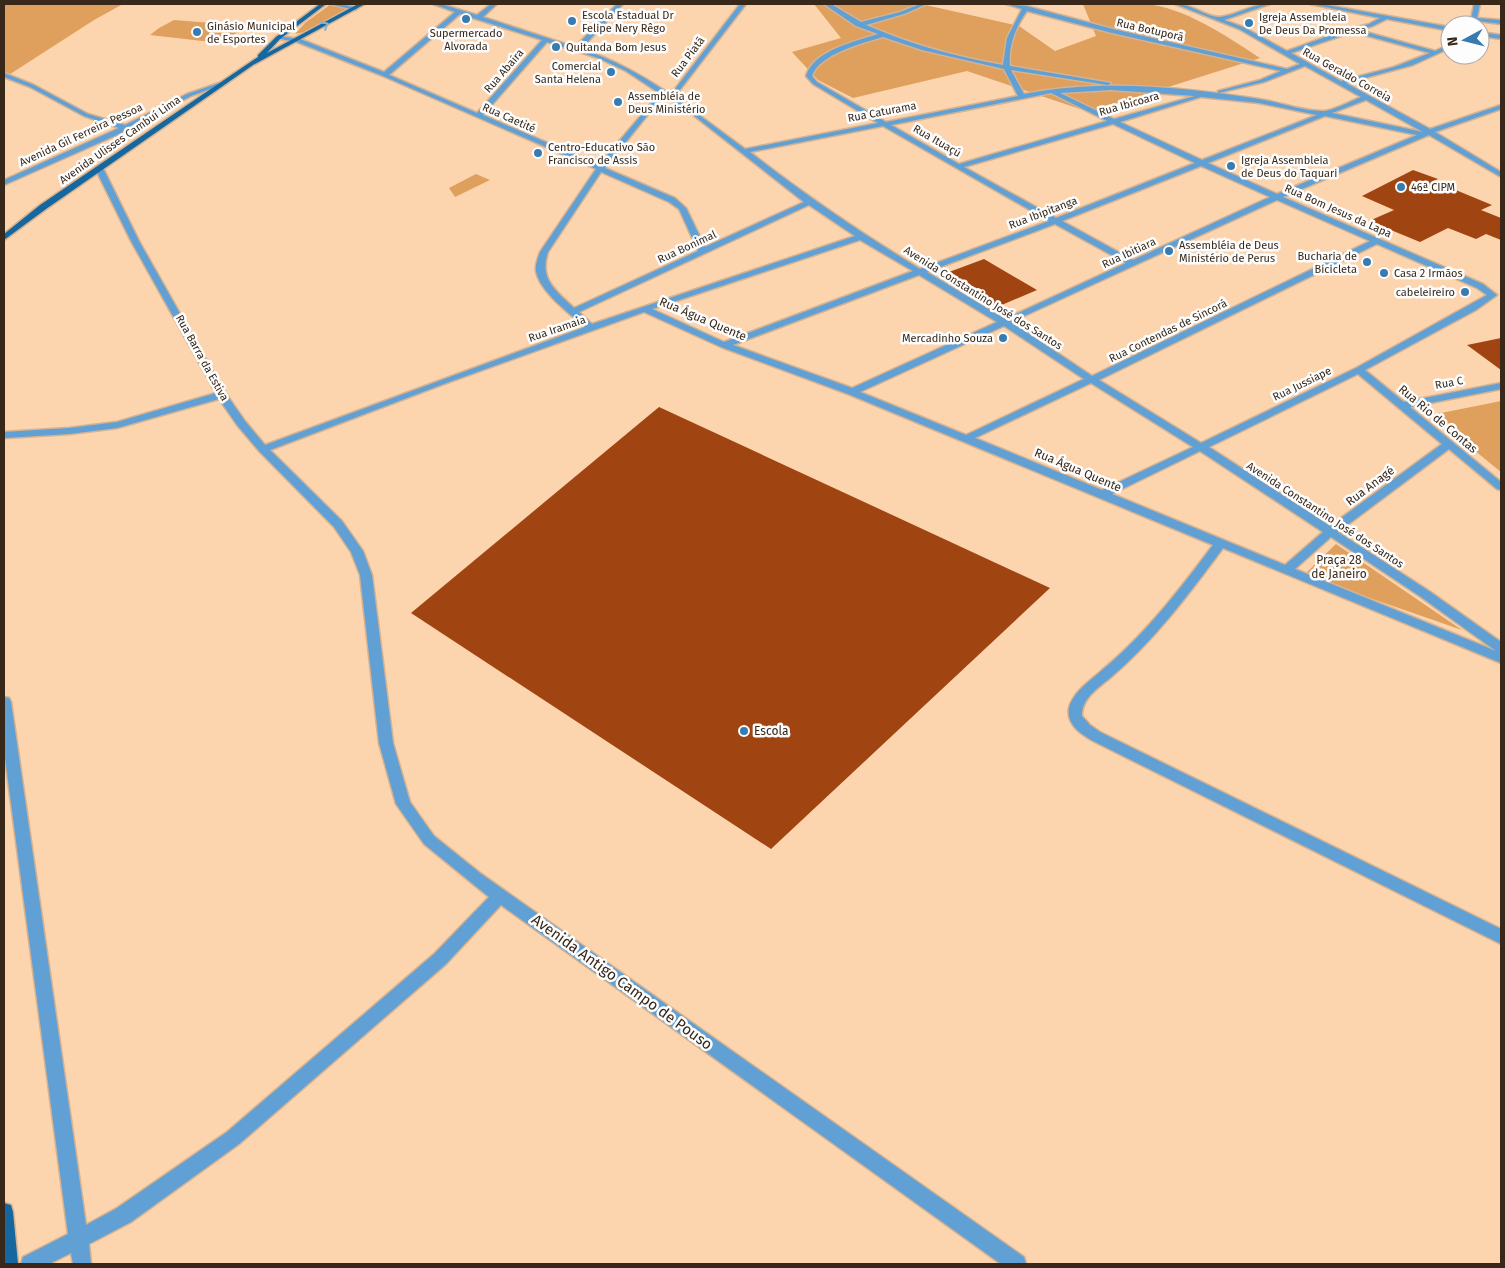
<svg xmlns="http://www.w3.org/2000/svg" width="1505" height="1268" font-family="'Fira Sans',sans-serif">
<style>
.green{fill:#df9f5d}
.building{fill:#a04511}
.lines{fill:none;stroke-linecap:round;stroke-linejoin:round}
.minor-casing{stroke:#d5b290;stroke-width:3}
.major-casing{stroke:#d5b290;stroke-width:3}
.minor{fill:#60a0d5;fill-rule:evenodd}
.major{fill:#1567a0;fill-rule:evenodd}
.oneway{stroke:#89b2ce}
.poi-dot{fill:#377bb1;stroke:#fdfdfd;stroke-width:2}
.labels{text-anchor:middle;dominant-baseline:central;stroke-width:5;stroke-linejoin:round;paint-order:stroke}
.far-poi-label{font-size:11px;fill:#372819;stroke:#fdfdfd;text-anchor:start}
.far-street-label{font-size:11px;fill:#372819;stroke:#fdfdfd}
.street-label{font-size:12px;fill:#372819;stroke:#fdfdfd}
.park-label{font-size:12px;fill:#3f2c1b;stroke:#fdfdfd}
.poi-label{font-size:12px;fill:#372819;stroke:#fdfdfd;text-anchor:start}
.near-street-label{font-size:15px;fill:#372819;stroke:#fdfdfd}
</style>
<rect width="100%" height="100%" fill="#fcd4ae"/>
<path class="green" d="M4,4H123L94,20L4,78Z
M331,4H356L304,32L295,34L305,23Z
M814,4H921L1019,26L1055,51L1096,36L1083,4C1104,4 1125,2 1145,4C1184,7 1228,37 1260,58L1089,112L967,71L853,98L818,80L792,52L841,38Z
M174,20L248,26L220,43L150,35L159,28Z
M476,174L490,180L455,197L449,188Z
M1501,401V472L1431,415Z
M1336,544L1462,630L1364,596L1307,572Z"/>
<path class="building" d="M1413,170L1438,179L1434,181L1492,205L1481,210L1501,218V240L1486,234L1476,239L1448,228L1420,242L1369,221L1394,210L1362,196Z
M984,259L1037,290L997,307L941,275Z
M1501,338V370L1467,345Z
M659,407L1050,588L771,849L411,613Z"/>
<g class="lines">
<defs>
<path id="minor" d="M329,4H341L358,8L355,10Z
M433,4H441L477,15L491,4H497L483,17L575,47L617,4H623L581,49C613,59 639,74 667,92L675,89L740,4H746L679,91L672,95L745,149L878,123L813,84L806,76C814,50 854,42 878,34L856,26L824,4H831L861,22L900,12L920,4H927L904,14L866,25C910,44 956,57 1003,65L1007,38L1022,9L1006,4L1026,6L1113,29L1287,69L1300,64L1239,29L1175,4C1191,3 1207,18 1220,17C1237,15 1252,4 1270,4L1224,20L1243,27L1287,51L1339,32L1369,24L1380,18L1310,4H1321L1450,27V31L1387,19L1373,26L1359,30L1435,51L1450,44V48L1413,65L1346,83L1430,129L1501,105V109L1435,132L1501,172V177L1429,135L1283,197L1483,284L1497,295L1476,310L1365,370L1404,402L1501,383V389L1410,407L1501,482V490L1497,489L1449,449L1338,532L1429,591L1501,642V653L1499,652L1501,653V663L1223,548C1189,594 1154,641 1110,678C1098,688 1081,699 1082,716L1090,725L1100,732L1501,929V944L1095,742C1082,735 1066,725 1069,708C1073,692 1090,681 1101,671C1145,635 1180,589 1213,545L848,394L721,347L644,312L441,385L270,450L342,521L363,551L372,575L393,743L410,802L434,836L480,873L1024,1257L1026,1264H1001L501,905L446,964L239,1144L131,1222L89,1244L91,1264H73L71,1253L49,1264H21L23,1257L68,1234L4,750V697L9,698L11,702L86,1225L117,1208L227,1132L434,954L489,897L424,844L396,804L379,743L360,575L351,552L334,527L259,451L237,425L219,399L117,428L69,434L4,438V432L69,428L117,422L216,393L131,241L95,168L99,166L103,168L139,241L222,388L245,421L265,445L585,327C570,314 539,291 536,271C535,265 538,258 540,252L596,169L383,76L297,42L275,38L278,36L300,39L384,72L455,12ZM1027,11L1112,33L1281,71L1260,80L1218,91V93L1264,82L1305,66L1361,97C1351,101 1331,112 1322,111C1301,111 1279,102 1259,99C1182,87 1101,79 1024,94L1011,70L1108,85L1111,83L1010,66C1008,46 1016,26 1027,11ZM460,14L542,40L477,113L389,75ZM1353,32L1430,53L1394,67L1341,81L1291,53ZM883,37L922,50L1004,69L1018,96L886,122L817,82L812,76C819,54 863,43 883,37ZM547,42L598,58L626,71L662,95L654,100L599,165L483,115ZM1111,90L1195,96L1114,119L1060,93ZM1051,93L1107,121L959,164L891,125ZM1201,97L1259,103L1317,115L1202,160L1120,122ZM667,98L688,111L804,202L705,247L686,208L675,198L605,168L658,102ZM1366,100L1423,132L1332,113ZM1325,116L1417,135L1277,194L1208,163ZM1113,124L1195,163L1056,218L964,167ZM883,126L1049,221L920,269C861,233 805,195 750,152ZM1201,166L1270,197L1133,260L1062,221ZM601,172L669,202L679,209L698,251L574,308C555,290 539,279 548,252ZM1277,200L1370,241L1092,376L1011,322ZM809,205L855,236L592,324L579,312ZM1055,224L1126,263L1005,319L927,272ZM860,240L913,271L724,342L652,309ZM1377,244L1477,288L1487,295L1356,368L1201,443L1099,380ZM919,275L997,322L852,388L733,345ZM1004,326L1084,379L966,435L860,392ZM1358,374L1442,444L1330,526L1209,447ZM1091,383L1193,447L1102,490L975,438ZM1200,451L1323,532L1285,565L1112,494ZM1331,537L1421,597L1496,651L1295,569Z
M1474,4H1480L1477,18L1501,20V24L1477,21L1476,25H1470Z
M1480,32L1501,35V39L1480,36Z
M4,73L34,85L88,114L125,125L187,94L222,82L227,83L191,96L119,134L4,185V180L119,128L84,116L30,87L4,77Z"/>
<path id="major" d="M320,4H326L280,39L267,53L358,4H365L253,65L46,209L4,240V234L40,205L258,57V55L276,37Z
M4,1203L11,1205L13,1212L18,1264H4Z"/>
</defs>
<use href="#minor" class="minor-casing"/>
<use href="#major" class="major-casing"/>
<use href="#minor" class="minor"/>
<use href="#major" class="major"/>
</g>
<defs><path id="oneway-chevron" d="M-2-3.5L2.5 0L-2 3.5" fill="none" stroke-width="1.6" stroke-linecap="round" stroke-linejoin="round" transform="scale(1.25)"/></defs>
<use class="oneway" href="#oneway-chevron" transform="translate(325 25) rotate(-30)"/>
<g class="poi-dot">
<circle cx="466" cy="19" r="5"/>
<circle cx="572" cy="21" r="5"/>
<circle cx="1249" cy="23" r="5"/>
<circle cx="197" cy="32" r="5"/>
<circle cx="556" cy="47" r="5"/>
<circle cx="611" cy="72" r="5"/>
<circle cx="618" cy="102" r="5"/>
<circle cx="538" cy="153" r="5"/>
<circle cx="1231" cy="166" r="5"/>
<circle cx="1401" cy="187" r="5"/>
<circle cx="1169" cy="251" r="5"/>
<circle cx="1367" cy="262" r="5"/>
<circle cx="1384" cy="273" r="5"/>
<circle cx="1465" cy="292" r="5"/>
<circle cx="1003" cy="338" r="5"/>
<circle cx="744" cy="731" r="5"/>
</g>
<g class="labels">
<g class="far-poi-label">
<text x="582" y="15">Escola Estadual Dr<tspan x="582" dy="13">Felipe Nery Rêgo</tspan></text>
<text x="1259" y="17">Igreja Assembleia<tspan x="1259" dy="13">De Deus Da Promessa</tspan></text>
<text x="207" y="26">Ginásio Municipal<tspan x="207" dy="13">de Esportes</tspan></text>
<text x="466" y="33" text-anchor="middle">Supermercado<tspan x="466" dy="13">Alvorada</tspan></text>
<text x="566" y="47">Quitanda Bom Jesus</text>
<text x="601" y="66" text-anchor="end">Comercial<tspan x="601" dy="13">Santa Helena</tspan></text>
<text x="628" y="96">Assembléia de<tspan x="628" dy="13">Deus Ministério</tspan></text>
<text x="548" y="147">Centro-Educativo São<tspan x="548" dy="13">Francisco de Assis</tspan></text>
<text x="1241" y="160">Igreja Assembleia<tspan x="1241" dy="13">de Deus do Taquari</tspan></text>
<text x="1411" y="187">46ª CIPM</text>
<text x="1179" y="245">Assembléia de Deus<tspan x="1179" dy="13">Ministério de Perus</tspan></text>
<text x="1357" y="256" text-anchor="end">Bucharia de<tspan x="1357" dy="13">Bicicleta</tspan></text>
<text x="1394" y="273">Casa 2 Irmãos</text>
<text x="1455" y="292" text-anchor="end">cabeleireiro</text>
<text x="993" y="338" text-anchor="end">Mercadinho Souza</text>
</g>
<g class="far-street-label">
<text transform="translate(1150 30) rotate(13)">Rua Botuporã</text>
<text transform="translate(688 57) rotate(-53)">Rua Piatã</text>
<text transform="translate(504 71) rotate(-49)">Rua Abaíra</text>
<text transform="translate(1347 75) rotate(29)">Rua Geraldo Correia</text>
<text transform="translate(1129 104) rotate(-16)">Rua Ibicoara</text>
<text transform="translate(882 112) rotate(-11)">Rua Caturama</text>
<text transform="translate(509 118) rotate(24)">Rua Caetité</text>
<text transform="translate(81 135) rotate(-25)">Avenida Gil Ferreira Pessoa</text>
<text transform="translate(120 140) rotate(-35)">Avenida Ulisses Cambuí Lima</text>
<text transform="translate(937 141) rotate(30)">Rua Ituaçú</text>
<text transform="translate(1338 211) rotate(24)">Rua Bom Jesus da Lapa</text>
<text transform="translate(1043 213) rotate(-21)">Rua Ibipitanga</text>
<text transform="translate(687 247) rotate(-25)">Rua Bonimal</text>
<text transform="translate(1129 253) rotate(-25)">Rua Ibitiara</text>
<text transform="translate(983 298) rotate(32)">Avenida Constantino José dos Santos</text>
<text transform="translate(557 329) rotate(-19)">Rua Iramaia</text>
<text transform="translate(1168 331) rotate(-26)">Rua Contendas de Sincorá</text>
<text transform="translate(202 358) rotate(61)">Rua Barra da Estiva</text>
<text transform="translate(1449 383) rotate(-11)">Rua C</text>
<text transform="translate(1302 384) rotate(-26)">Rua Jussiape</text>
<text transform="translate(1325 515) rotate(33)">Avenida Constantino José dos Santos</text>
</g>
<g class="street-label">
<text transform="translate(703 319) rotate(23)">Rua Água Quente</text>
<text transform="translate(1438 419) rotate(40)">Rua Rio de Contas</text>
<text transform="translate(1078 470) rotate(23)">Rua Água Quente</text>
<text transform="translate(1370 486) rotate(-37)">Rua Anagé</text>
</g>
<g class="park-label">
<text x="1339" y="560">Praça 28<tspan x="1339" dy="14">de Janeiro</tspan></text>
</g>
<g class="poi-label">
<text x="754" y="731">Escola</text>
</g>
<g class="near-street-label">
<text transform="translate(622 982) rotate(36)">Avenida Antigo Campo de Pouso</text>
</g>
</g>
<rect width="1505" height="1268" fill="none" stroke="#372819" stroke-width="10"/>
<g transform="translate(1465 40) rotate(263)"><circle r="24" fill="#fdfdfd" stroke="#aea8a2"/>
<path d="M0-4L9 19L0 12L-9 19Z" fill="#377bb1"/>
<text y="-8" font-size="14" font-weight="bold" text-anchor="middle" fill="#372819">N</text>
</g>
</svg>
